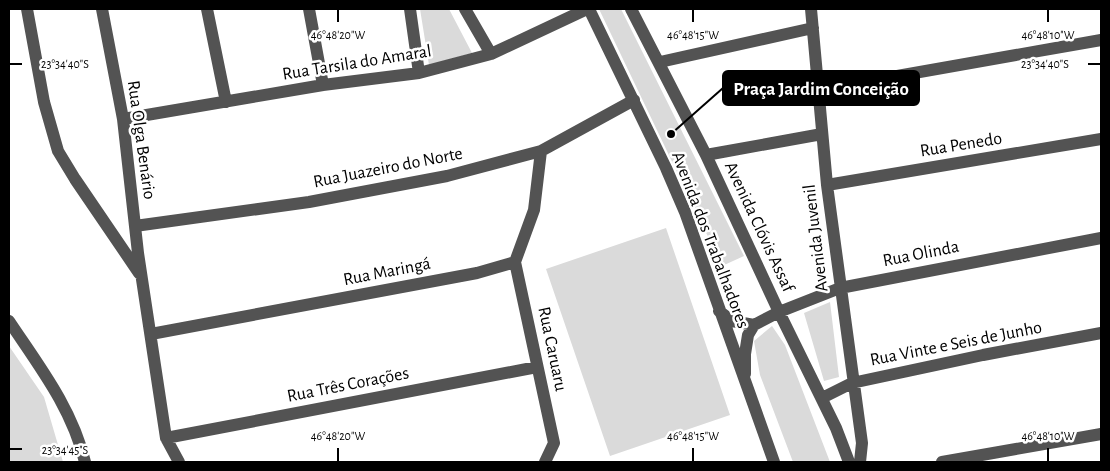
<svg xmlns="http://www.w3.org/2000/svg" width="1110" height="471" font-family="'Alegreya Sans',sans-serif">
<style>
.green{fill:#dadada}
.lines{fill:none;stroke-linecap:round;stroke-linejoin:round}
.minor{stroke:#535353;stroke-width:12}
.ticks{fill:none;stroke:#000;stroke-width:2}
.labels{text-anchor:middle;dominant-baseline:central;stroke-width:5;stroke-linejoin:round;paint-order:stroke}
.street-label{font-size:18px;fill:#000;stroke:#fff}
.ticks-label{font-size:12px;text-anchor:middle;fill:#000;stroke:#fff;stroke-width:5;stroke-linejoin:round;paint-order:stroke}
.leader{fill:none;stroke:#000;stroke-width:2}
.callout-dot{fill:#000;stroke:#fff;stroke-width:2}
.callout{fill:#000;stroke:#000;stroke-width:2}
.callout-label{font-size:19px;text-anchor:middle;font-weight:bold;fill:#fff}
</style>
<rect width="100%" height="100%" fill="#fff"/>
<path class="green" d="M420,9H449L472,53L429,65Z
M599,9H621L744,256L722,266Z
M666,228L730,415L610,456L546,269Z
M830,302L839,377L824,381L804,313Z
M772,326L785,345L830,462H793L760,375L754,341Z
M9,346L44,397L63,462H9Z"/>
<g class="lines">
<path class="minor" d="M27,9L44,102L58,151L75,179L139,273
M102,9L123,119L138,253L166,438L179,462
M207,9L226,102
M309,9L323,85
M410,9L419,73
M465,9L491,54
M589,9L666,168L685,212L774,462
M631,9L706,155L779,312L836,428L849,462
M811,9L827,185L862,443L860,462
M660,62L813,28
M818,90L1101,40
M123,119L323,85L419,73L491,54L587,9
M706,155L822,134
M827,185L1101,139
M135,226L309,202L447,176L541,151L634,100
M515,262L554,443L545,462
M719,311L732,321L754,325
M9,321C39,366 72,408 85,462
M151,334L477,273L515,262L534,210L541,151
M745,374V354L748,335L754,325L779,312L840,288L1101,238
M822,398L852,383L983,355L1101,333
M166,438L537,367
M942,462L1101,434"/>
</g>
<path class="ticks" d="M338,10V22M693,10V22M1048,10V22M10,64H22M1088,64H1100M338,448V461M693,448V461M1048,448V461M10,449H22"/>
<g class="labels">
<g class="street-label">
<text transform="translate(357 63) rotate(-9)">Rua Tarsila do Amaral</text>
<text transform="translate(141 140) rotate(82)">Rua Olga Benário</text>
<text transform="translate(961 145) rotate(-9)">Rua Penedo</text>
<text transform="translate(388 168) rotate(-11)">Rua Juazeiro do Norte</text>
<text transform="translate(759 227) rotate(65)">Avenida Clóvis Assaf</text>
<text transform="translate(816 238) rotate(-97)">Avenida Juvenil</text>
<text transform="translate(710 240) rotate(69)">Avenida dos Trabalhadores</text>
<text transform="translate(921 254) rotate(-11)">Rua Olinda</text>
<text transform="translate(387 272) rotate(-11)">Rua Maringá</text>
<text transform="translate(956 344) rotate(-11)">Rua Vinte e Seis de Junho</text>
<text transform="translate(552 349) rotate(78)">Rua Caruaru</text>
<text transform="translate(348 385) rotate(-11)">Rua Três Corações</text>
</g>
</g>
<g class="ticks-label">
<text x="338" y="39">46°48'20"W</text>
<text x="693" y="39">46°48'15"W</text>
<text x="1048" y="39">46°48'10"W</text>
<text x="65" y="68">23°34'40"S</text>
<text x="1045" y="68">23°34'40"S</text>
<text x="338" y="440">46°48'20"W</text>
<text x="693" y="440">46°48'15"W</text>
<text x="1048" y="440">46°48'10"W</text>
<text x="65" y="454">23°34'45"S</text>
</g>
<path class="leader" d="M671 134L723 88"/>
<circle class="callout-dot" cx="671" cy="134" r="5"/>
<rect class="callout" x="723" y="71" width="196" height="34" rx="5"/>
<g class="callout-label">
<text x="821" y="95">Praça Jardim Conceição</text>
</g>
<rect width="1110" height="471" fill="none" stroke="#000000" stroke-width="20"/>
</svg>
